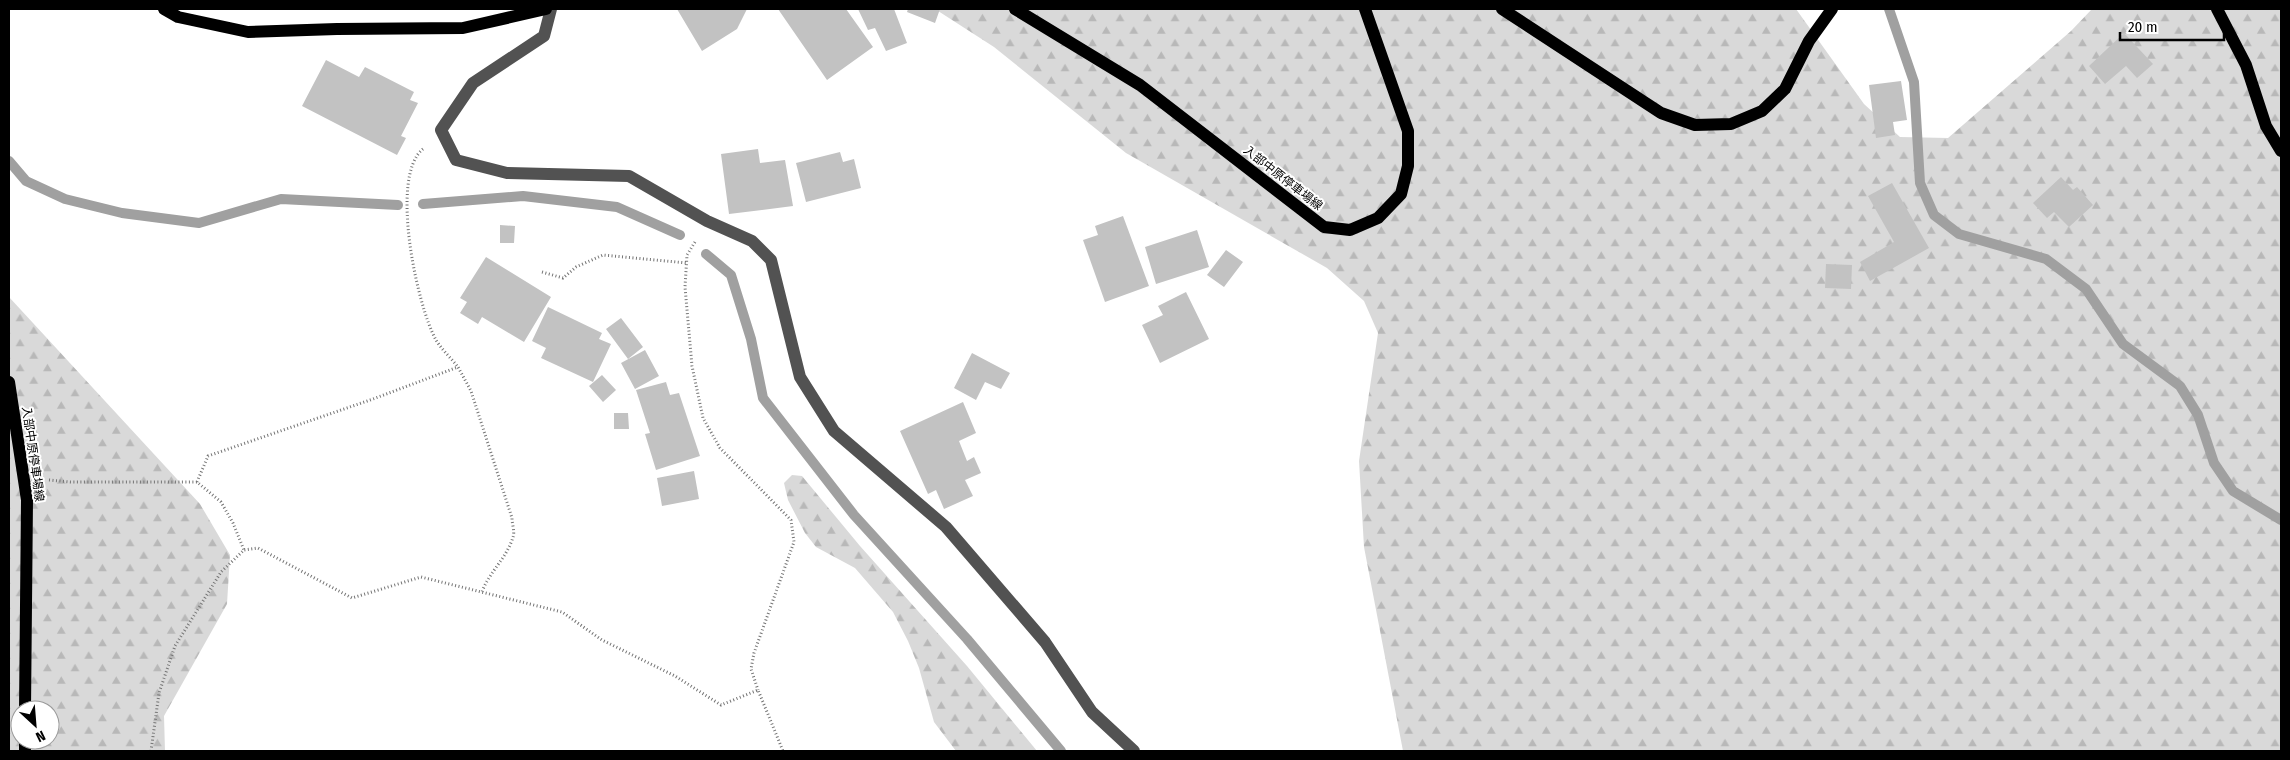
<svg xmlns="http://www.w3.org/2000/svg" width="2290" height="760" font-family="'Fira Sans Condensed','Noto Sans JP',sans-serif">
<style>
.forest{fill:url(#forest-firs);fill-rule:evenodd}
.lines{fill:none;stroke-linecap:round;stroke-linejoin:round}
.stream{stroke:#a0a0a0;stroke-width:10}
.building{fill:#c2c2c2}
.path{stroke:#747474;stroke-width:3;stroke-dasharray:1 2.5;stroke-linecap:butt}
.minor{stroke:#525252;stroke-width:12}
.major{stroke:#000;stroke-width:12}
.labels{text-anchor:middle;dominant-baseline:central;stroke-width:4;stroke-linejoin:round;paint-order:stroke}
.street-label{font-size:12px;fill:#000;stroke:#fff}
</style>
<defs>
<pattern id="forest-firs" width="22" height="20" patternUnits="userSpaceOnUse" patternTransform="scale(1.25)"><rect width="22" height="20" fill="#d9d9d9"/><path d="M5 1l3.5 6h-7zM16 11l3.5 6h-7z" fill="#b8b8b8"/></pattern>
</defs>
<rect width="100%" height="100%" fill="#fff"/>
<path class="forest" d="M935,9H1796L1864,104L1900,137L1948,138L2071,31L2092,9H2281V751H1403L1364,547L1359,461L1378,333L1364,301L1327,268L1126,153L994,47Z
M9,297L200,504L230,555L227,604L164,716L165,751H9ZM20,710H50V740H20Z
M792,475L802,476L860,546L967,666L1037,751H956L934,722L919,668L908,641L893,612L855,568L816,547L805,533L788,500L784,483Z"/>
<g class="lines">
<path class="stream" d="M1889,9L1914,82L1920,183L1934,215L1959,234L2046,259L2086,289L2123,344L2180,386L2198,415L2214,463L2233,491L2281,520
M9,161L26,181L65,199L122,213L199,223L281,199L398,205
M423,204L523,196L617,207L680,235
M706,254L731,275L751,339L763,398L854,515L967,639L1061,751"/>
</g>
<path class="building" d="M677,9H747L737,29L702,51Z
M778,9H846L873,47L827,80Z
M858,9H894L907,43L886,51L875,28L868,30Z
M908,9H940L935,23L907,12Z
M2124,33L2153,64L2137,78L2126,66L2105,84L2089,66Z
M326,60L359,77L365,67L414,92L410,100L418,103L401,136L406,138L397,155L302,106Z
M1901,81L1907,120L1893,122L1895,135L1876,138L1869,85Z
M758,149L760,163L785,160L793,206L729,214L721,154Z
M840,152L843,162L854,159L861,188L806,202L796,163Z
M2061,177L2073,190L2077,187L2093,205L2069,227L2054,212L2047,218L2033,203Z
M1892,183L1929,248L1870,281L1860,262L1894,242L1868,196Z
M1123,216L1149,286L1105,302L1083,240L1098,235L1095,226Z
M500,225L515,226L514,243H500Z
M1197,230L1209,267L1156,284L1145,247Z
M1226,250L1243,262L1224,287L1207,275Z
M486,257L551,297L524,342L482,317L478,324L460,313L467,302L460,298Z
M1826,264L1852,265L1851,289L1825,288Z
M1186,292L1209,339L1160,363L1142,325L1163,315L1158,306Z
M548,307L602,333L599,339L611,344L593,382L541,358L546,348L532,341Z
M621,318L643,347L628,359L606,329Z
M645,350L659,376L635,389L621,363Z
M972,353L1010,373L1001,389L985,382L976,400L954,388Z
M602,375L616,390L603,402L589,386Z
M666,382L670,395L679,393L700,456L656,470L645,434L650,433L636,390Z
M963,402L976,433L959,441L967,461L974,457L981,473L965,480L973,496L944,509L936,490L928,494L900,431Z
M614,413H628L629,429H614Z
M694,471L699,499L662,506L657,478Z"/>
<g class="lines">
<path class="path" d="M423,149C389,176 417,306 436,340C442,350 451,358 458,367
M695,242L687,255L685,287L692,366L703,418L720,448L791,520L794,542L754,653L751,669L758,690
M542,272L563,278L576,267L603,255L687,263
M49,480L70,482H197L221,502L233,523L244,550
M197,482L208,456L373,399L458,367L471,391L512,518C512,524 515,532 513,537C507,558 489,572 482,592
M151,751L159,693L175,646L221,572L244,550L258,548L352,598L421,577L562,612L602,640L675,676L721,705L758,690L783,751"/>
<path class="minor" d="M551,9L544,36L473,83L441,130L456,160L507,173L629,176L707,221L752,241L771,260L800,377L834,431L946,527L1045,642L1092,712L1134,751"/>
<path class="major" d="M164,9L178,17L248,32L337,29L463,28L546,9
M1015,9L1140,85L1324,227L1350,230L1378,218L1401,194L1408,166V131L1365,9
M1502,9L1661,113L1695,125L1731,124L1762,111L1785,89L1809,41L1832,9
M2217,9L2246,65L2266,126L2281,151
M9,382L27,500L25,710
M25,751V740"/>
</g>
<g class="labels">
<g class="street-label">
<text transform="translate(1283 178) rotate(38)">入部中原停車場線</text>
<text transform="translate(33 454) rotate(82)">入部中原停車場線</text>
</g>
</g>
<rect width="2290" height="760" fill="none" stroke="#000000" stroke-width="20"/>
<g transform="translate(35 725) rotate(154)"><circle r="24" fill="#ffffff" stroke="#999999"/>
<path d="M0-4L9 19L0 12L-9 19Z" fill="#000000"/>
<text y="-8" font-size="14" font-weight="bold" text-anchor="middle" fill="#000000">N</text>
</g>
<path d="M2120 32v8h104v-8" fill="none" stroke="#000000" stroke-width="2.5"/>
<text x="2128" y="32" font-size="15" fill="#000000" stroke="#ffffff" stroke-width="4" paint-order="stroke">20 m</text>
</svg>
